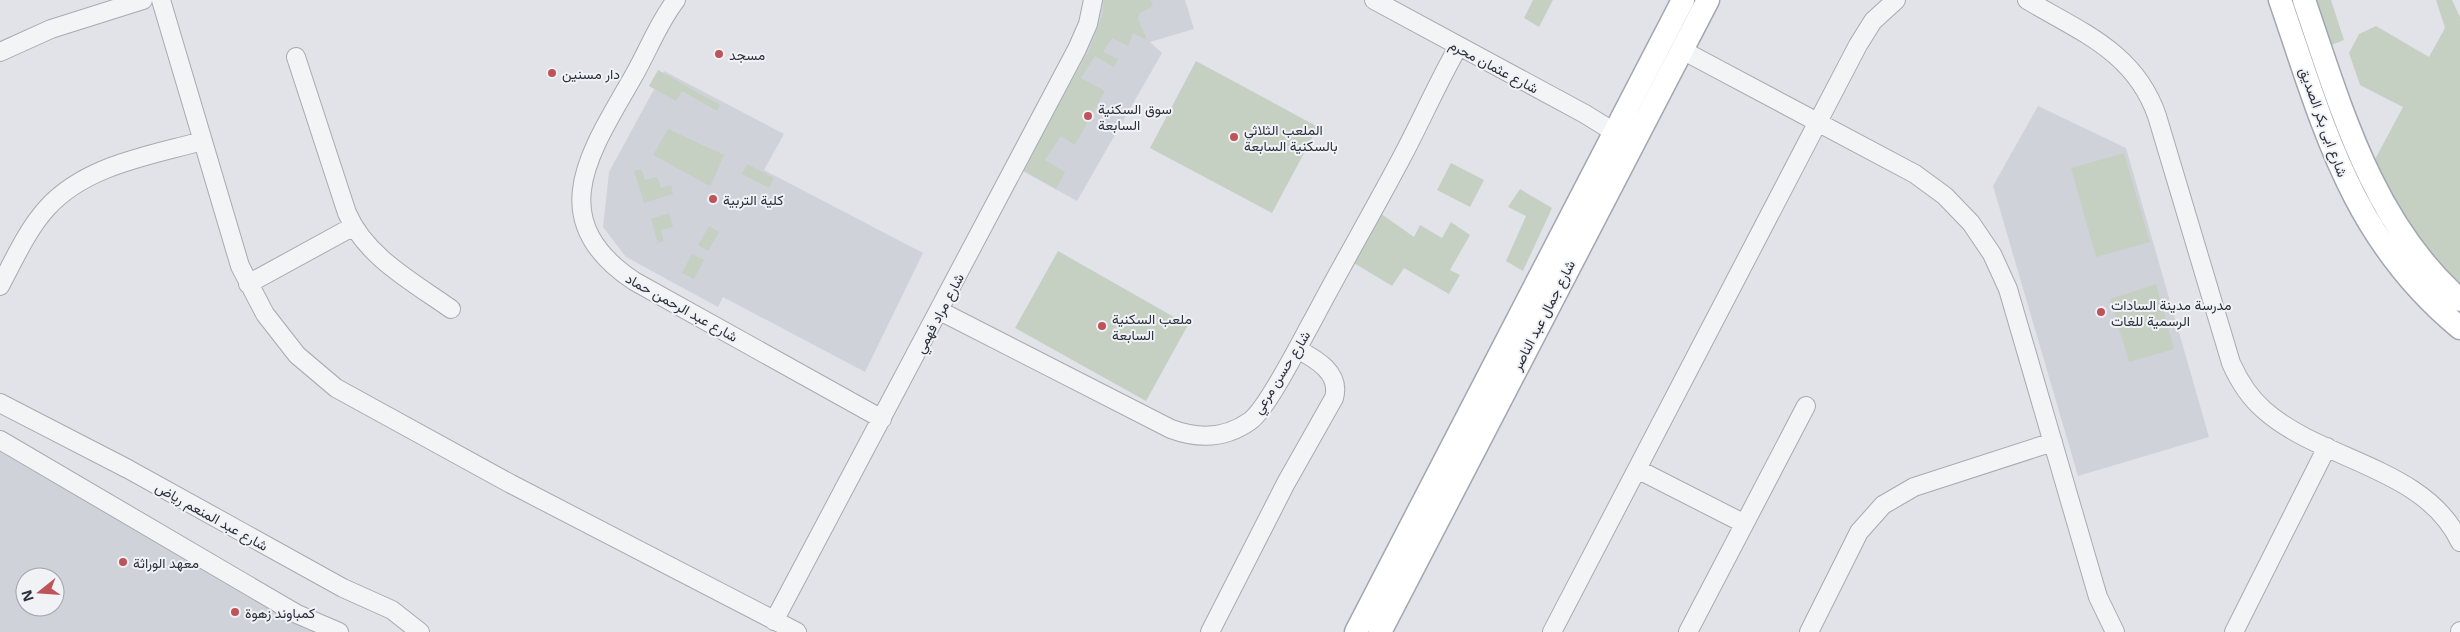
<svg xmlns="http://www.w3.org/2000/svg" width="2460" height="632" font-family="'Noto Sans',Vazirmatn,sans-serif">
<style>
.built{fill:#cfd2d9;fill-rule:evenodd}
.green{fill:#c5d0c3}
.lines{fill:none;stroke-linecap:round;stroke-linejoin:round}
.minor-casing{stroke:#a7aab1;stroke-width:20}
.major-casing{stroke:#a1a6b2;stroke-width:25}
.minor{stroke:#f3f4f6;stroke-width:18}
.major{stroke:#fff;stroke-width:22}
.poi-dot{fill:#be545a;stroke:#f0f2f5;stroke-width:2}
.labels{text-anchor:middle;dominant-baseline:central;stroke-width:4;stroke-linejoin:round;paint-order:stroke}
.poi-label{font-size:14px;fill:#2b303d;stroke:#f0f2f5;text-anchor:start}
.street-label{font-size:14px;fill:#2b303d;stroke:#f0f2f5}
</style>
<rect width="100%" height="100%" fill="#e1e3e8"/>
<path class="built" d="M1102,0H1185L1194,29L1150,42L1162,53L1077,201L1019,169L1089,45L1101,10Z
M664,71L784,134L764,170L923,253L865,372L723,297L718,307L626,257L603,227L609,172Z
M2038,106L2126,148L2209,437L2078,476L1993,186Z
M0,451L91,499L331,632H0ZM25,577H55V607H25Z"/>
<path class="green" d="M1104,0H1151L1153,6L1140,13L1138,19L1147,40L1133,33L1128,46L1112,38L1103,52L1118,59L1114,67L1095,56L1081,78L1105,91L1075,145L1061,136L1045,160L1065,172L1056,189L1021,169L1089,51L1102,16Z
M1533,0H1553L1539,27L1524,18Z
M2314,0H2331L2344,40L2329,46Z
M2436,0H2452L2460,17V283C2423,249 2397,207 2373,163L2403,107L2360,85L2349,53L2359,34L2376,26L2429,57L2445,28Z
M1196,61L1318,127L1272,213L1150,148Z
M658,70L720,105L717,111L682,91L676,101L649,86Z
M668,129L724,155L711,185H708L653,155Z
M2124,153L2150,242L2096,257L2071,168Z
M1451,163L1484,180L1470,207L1437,190Z
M747,164L774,178L769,188L742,174Z
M641,169L645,180L657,177L661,188L671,185L673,194L644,203L634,171Z
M1520,189L1552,208L1523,271L1506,261L1526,216L1508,207Z
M669,213L673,227L661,230L664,241L658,243L651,219Z
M1380,213L1414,237L1420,225L1442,238L1451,222L1470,235L1450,270L1460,275L1449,294L1404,268L1392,286L1354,263Z
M709,226L719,232L708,251L698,245Z
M1058,251L1188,325L1146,401L1015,328Z
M692,254L704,260L694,279L682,273Z
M2156,284L2174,349L2129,362L2110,299Z"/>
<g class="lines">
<defs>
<path id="minor" d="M161,0L240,266L265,314L297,355L336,388L511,484L797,632
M676,0C658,23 648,51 633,77C591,151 541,219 634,281L882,419
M1374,0L1585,114L1614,132
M2027,0C2081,32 2135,52 2157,116L2231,363C2239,381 2249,397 2264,410C2321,461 2425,467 2460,542
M1682,50L1915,174L1945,196L1971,223L1992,254L2008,289L2098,597L2115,632
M0,52L51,29L143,0
M296,57L347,213C366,257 413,282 451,309
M248,284L354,226
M0,286C14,260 27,230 47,208C86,165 149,156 202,141
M940,311L1171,429C1198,439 1225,439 1250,421C1268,408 1301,341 1314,318C1343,263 1374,210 1403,155C1422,119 1438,82 1458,47
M0,403L128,469L343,588L392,610L420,632
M0,440L297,614L339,632
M1637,469L1743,523
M774,621L1077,49L1088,24L1093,0
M1210,632L1286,483L1334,398C1341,373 1316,359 1297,349
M1552,632L1858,45L1873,21L1896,0
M1688,632L1806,406
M1809,632L1859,532L1883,505L1914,487L2053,442
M2234,632L2327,447
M2460,632V631"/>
<path id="major" d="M2280,0C2324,127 2351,238 2460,328
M2304,0C2341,108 2372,222 2460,300
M1356,632L1683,0
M1380,632L1708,0"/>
</defs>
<use href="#minor" class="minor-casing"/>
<use href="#major" class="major-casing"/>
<use href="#minor" class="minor"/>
<use href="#major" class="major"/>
</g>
<g class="poi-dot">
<circle cx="719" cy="54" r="5"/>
<circle cx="552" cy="73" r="5"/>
<circle cx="1088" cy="116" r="5"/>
<circle cx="1234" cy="137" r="5"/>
<circle cx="713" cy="199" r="5"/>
<circle cx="2101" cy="312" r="5"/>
<circle cx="1102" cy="326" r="5"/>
<circle cx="123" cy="562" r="5"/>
<circle cx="235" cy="612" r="5"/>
</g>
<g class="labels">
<g class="poi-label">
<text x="729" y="54">مسجد</text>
<text x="562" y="73">دار مسنين</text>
<text x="1098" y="108">سوق السكنية<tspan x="1098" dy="16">السابعة</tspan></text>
<text x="1244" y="129">الملعب الثلاثي<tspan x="1244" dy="16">بالسكنية السابعة</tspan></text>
<text x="723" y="199">كلية التربية</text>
<text x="2111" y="304">مدرسة مدينة السادات<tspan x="2111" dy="16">الرسمية للغات</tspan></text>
<text x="1112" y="318">ملعب السكنية<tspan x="1112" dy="16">السابعة</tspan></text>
<text x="133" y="562">معهد الوراثة</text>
<text x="245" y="612">كمباوند زهوة</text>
</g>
<g class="street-label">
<text transform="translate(1494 66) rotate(28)">شارع عثمان محرم</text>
<text transform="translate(2324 122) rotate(70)">شارع ابى بكر الصديق</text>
<text transform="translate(682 307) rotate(29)">شارع عبد الرحمن حماد</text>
<text transform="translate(939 313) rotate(-62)">شارع مراد فهمي</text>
<text transform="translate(1543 315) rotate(-63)">شارع جمال عبد الناصر</text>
<text transform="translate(1281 372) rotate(-58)">شارع حسن مرعي</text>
<text transform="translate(212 516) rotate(29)">شارع عبد المنعم رياض</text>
</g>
</g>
<g transform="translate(40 592) rotate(253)"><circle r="24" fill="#f0f2f5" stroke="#a1a4ab"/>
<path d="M0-4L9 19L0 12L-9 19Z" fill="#be545a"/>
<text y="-8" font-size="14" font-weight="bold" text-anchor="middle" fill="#2b303d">N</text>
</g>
</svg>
